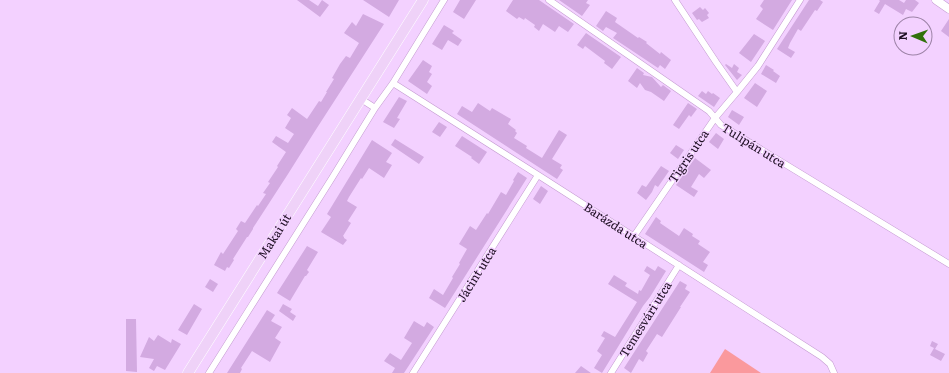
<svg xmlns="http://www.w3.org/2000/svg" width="949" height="373" font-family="Literata,serif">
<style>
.green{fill:#fa999d}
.building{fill:#d3aae1}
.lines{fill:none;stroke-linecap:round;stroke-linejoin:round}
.minor-casing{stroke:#c49bd1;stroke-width:7}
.tertiary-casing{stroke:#c49bd1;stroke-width:9}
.primary-casing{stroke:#fff;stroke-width:11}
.minor{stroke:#fff;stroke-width:6}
.tertiary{stroke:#fff;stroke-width:8}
.primary{stroke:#efd2f8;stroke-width:10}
.labels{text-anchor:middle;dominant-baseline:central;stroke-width:3;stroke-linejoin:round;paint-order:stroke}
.street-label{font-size:12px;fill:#1d0e22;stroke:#f3d1ff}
</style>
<rect width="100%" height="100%" fill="#f3d1ff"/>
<path class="green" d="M725,349L761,373H710Z"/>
<path class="building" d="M297,0H309L318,6L322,0L329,5L320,17Z
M363,0H399L389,17Z
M460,0H476L464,19L453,12Z
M513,0H539L574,24L568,32L559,26L555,32L543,24L539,31L534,27L535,25L525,18L524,20L519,17L517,19L506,11Z
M559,0H588L586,3L590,5L582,16Z
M764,0H792L773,30L756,19L763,9L760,6Z
M809,0H820L823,2L817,11L815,10L801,31L798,29L790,43L788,48L795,52L791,58L777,49Z
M879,0H899L904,3L906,0H915L919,3L912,12L906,9L903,15L885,4L879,14L874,11L880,1Z
M700,7L703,10L705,8L709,13L707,15L709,18L702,22L699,19L697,20L692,13Z
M606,11L617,18L615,22L638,38L639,37L647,42L646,43L660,54L661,52L671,60L665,69L660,65L658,68L613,38L617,33L606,27L603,31L596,26Z
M363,14L384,24L315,131L288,174L253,228V229L248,237H247L233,259L234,260L229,268L227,267L225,271L214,265L221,252L223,254L238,231L236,229L241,221L245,223L257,205L258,206L266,194L263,193L270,183L268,182L278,167L277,166L286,152L272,142L276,136L288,143L294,134L285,128L291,118L287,115L292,108L307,119L319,101L321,102L327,92H326L334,79L332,78L340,64L346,56L350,58L359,43L344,33L352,22L356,26Z
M949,19V37L941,31Z
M444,25L454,31L452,33L462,40L458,46L448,40L442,50L432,44Z
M586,33L621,57L612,69L604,63L605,61L585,46L583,49L577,45Z
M754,34L765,41L751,62L739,53Z
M423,60L432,66L429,72L432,74L427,82L432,86L427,94L408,81Z
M726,64L732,68L734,64L739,68L737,72L742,75L737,80L725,65Z
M766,65L774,70L773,71L780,76L776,83L761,74Z
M637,68L644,73L643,75L652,77L661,87L663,85L671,91L664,101L651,92L645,90L640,83L637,88L628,81Z
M755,83L767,91L757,107L744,98Z
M702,91L706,94L708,91L712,94L713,93L720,98L714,107L698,96Z
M399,97L407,101L397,118L400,119L394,128L383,122Z
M478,103L490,111L492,108L511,119L508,124L516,130L515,131L517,133L514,138L527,146L526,148L542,158L559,130L567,135L552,159L562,165L560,168L563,170L557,179L457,114L462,106L472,112Z
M688,103L697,109L691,117L689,115L679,129L673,125Z
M732,110L744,117L739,125L728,117Z
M439,122L447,127L440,137L432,132Z
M716,133L724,139L718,149L709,142Z
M462,136L487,152L479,164L471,158L472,157L455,146Z
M395,139L424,157L419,164L391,145Z
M372,140L392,153L386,162L392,165L384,178L369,168L362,179L361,178L349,197L347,201L357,207L348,221L351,223L343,236L344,237V238L347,240L343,245L321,232L331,217L327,214Z
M676,145L684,150L678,159L670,153Z
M695,158L711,170L704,178L699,174L691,187L698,191L694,197L676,185Z
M661,166L669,171L658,187L655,185L652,192L646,200L637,193L642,185L646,187Z
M518,172L527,178L445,308L429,298L434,289L443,295L453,278L452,277L460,264L459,263L467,249L459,244L470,226L476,230L487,213L488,214L501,192L506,195L514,181L513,180Z
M541,186L548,191L540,204L533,199Z
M656,217L661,221L660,223L679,236L684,228L693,234L692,236L700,241L698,244L710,252L703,262L708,265L704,272L645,234Z
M307,246L318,252L307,270L309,272L306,276H305L290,301L277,293Z
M647,266L655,271L658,266L666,271L650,297L643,306L602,373L594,368L602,355L597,351L605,338L601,336L604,331L615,337L637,302L608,284L614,275L627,283L625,286L638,294L639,290L641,291L650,275L644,271Z
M210,279L218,284L213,292L205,287Z
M680,281L687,285L685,289L690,292L680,307H681L662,337L657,334L646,351L648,353L643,362L639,359L631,373L624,368Z
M194,304L202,309L187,335L178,330Z
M283,304L292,309L290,312L296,316L293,321L279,311Z
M267,310L275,315L271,321L282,327L275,338L281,342L270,362L252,351L241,368L242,369L240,373H227Z
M126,319H136L137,372L126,371Z
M414,321L424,327L427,322L434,327L404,373H392L395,368L384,361L390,353L401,360L412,343L404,338Z
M158,335L171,343L172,339L181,344L165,370L157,366L154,371L149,368L154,359L140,357L149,337L154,341Z
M932,341L938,344L935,349L945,354L941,361L930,355L934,348L930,346Z
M581,366L591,373H575Z"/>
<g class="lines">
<defs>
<path id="minor" d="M549,0L709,111L721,125L949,264
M675,0L716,62L737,92
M393,83L538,175L822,357L830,364L834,373
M361,99L375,108
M634,236L715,118L737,92L758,66L800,0
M209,373L332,178L375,108L393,83L444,0
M413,373L538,175
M611,373L679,265"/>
<path id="tertiary" d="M936,0L949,9"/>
<path id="primary" d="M188,373L423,0"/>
</defs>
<use href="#minor" class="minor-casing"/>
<use href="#tertiary" class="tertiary-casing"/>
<use href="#primary" class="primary-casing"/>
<use href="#minor" class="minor"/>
<use href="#tertiary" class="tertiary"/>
<use href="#primary" class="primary"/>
</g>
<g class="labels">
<g class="street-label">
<text transform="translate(754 145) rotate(32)">Tulipán utca</text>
<text transform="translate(688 156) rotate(-56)">Tigris utca</text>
<text transform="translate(616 225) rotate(33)">Barázda utca</text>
<text transform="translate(274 236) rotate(-58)">Makai út</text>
<text transform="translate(476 274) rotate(-58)">Jácint utca</text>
<text transform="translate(645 319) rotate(-58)">Temesvári utca</text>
</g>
</g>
<g transform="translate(913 36) rotate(272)"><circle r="19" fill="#f3d1ff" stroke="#9d83a7"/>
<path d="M0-3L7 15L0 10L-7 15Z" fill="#31710b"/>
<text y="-6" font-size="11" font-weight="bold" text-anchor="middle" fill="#1d0e22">N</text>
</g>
</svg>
